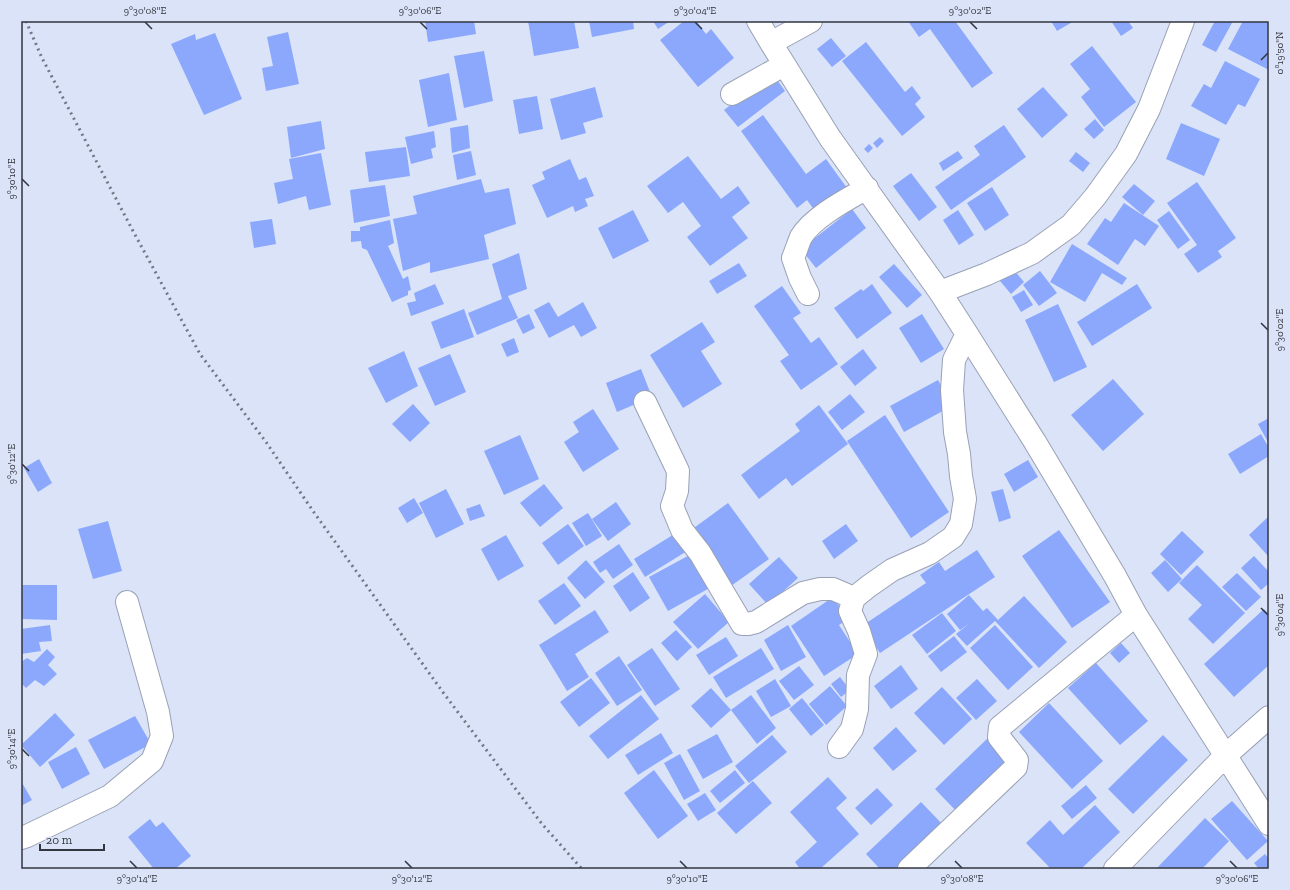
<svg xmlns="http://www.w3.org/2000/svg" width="1290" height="890" font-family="'Zilla Slab',serif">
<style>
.building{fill:#8ba8fd}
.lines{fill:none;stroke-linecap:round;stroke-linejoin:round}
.minor-casing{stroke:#99a1b5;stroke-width:24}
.minor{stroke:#fff;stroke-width:22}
.rail{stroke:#727784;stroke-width:3;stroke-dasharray:2 4;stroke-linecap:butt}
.ticks{fill:none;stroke:#33363e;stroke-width:1.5}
.neatline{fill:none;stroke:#33363e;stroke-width:1.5}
.ticks-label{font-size:10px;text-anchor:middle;fill:#33363e}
</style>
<rect width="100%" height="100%" fill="#dae3f8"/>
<path class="building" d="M425,21H474L476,34L428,42Z
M528,21H574L579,48L534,56Z
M589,21H633L634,29L592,37Z
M653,21H670L658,29Z
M684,21H696L706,34L711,29L734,58L698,87L660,40Z
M908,21H955L993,73L972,88L930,29L919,37Z
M1051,21H1074L1057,31Z
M1111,21H1128L1133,28L1121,36Z
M1215,21H1233L1216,52L1202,45Z
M1243,21H1269V70L1228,49Z
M288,32L299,84L266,91L262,68L273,66L267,37Z
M215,33L242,99L204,115L171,44L195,34L196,40Z
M831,38L846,56L832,67L817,49Z
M866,42L905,92L912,86L921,98L915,104L925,117L902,136L842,61Z
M1092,46L1136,102L1104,127L1081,97L1090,89L1070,64Z
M484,51L493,101L464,108L454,56Z
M1225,61L1260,79L1245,107L1238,104L1226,125L1191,106L1204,84L1211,88Z
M449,73L457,120L428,127L419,80Z
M772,73L785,91L738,127L724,110Z
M595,87L603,117L583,123L586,133L561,140L550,99Z
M1043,87L1068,115L1042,138L1017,109Z
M537,96L543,129L519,134L513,100Z
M763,115L806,174L826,159L847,188L815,211L807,200L797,208L741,131Z
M1095,119L1104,130L1094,139L1084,129Z
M321,121L325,149L291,158L287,127Z
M1181,123L1220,139L1204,176L1166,159Z
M468,125L470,148L452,153L450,128Z
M1004,125L1026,157L951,210L935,187L980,155L974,146Z
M434,131L436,147L431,149L433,158L411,164L405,137Z
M880,137L884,141L877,148L873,143Z
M869,144L873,148L868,153L864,149Z
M406,147L410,176L369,182L365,152Z
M471,151L476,175L457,180L453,155Z
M958,151L963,158L943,171L939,163Z
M1076,152L1090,163L1083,172L1069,161Z
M321,153L331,205L309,210L306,196L278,204L274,183L293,179L289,159Z
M688,156L721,199L738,186L750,203L732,217L748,238L710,266L687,237L701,226L683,202L668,213L647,186Z
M570,159L579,180L586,177L594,196L585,199L588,206L575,212L573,206L547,218L532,185L545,179L542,172Z
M911,173L937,207L919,221L893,186Z
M481,179L485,193L509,188L516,224L484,235L489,259L430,273V262L403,271L393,219L417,214L413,196Z
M1197,182L1236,238L1218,251L1222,257L1198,273L1184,254L1197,245L1167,203Z
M1134,184L1155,201L1143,215L1122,197Z
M385,185L390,216L354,223L350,190Z
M992,187L1009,215L985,231L967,203Z
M1124,203L1159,226L1145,246L1135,239L1118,265L1087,244L1105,218L1111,222Z
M852,209L866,228L816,268L801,249Z
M633,210L649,241L613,259L598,228Z
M958,210L974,235L959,245L943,220Z
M1169,211L1190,240L1178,249L1157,220Z
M272,219L276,244L254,248L250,222Z
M390,220L394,243L388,246L403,279L408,276L411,290L408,291V295L392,302L367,250L362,248L361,241L351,242V231H360V227Z
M1072,244L1127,278L1122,285L1102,273L1085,302L1050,282Z
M519,253L527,289L508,296L518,318L477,335L468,313L502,299L492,264Z
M739,263L747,276L717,294L709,281Z
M894,264L922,295L907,308L879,277Z
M1013,269L1024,282L1011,294L1000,281Z
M1040,271L1057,293L1039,306L1023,285Z
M435,284L444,304L411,316L407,303L416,301L414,293Z
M872,284L892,313L857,339L834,308L861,289L863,291Z
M1137,284L1152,308L1092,346L1077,322Z
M782,286L801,313L793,318L811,343L819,337L838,364L801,390L780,361L789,355L754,306Z
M1024,290L1033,305L1021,312L1012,297Z
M549,302L558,317L583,302L597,328L581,337L574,325L549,338L534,310Z
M1058,304L1087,367L1054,382L1025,320Z
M464,309L474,337L441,349L431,322Z
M529,314L535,328L523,334L516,320Z
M922,314L944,349L921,363L899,328Z
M702,322L715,342L701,351L722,384L683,408L650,355Z
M514,338L519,352L507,357L501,344Z
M863,349L877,368L855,386L840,367Z
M404,351L418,386L386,403L368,368Z
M450,354L466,392L435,406L418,368Z
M641,369L652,397L617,412L606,383Z
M1113,379L1144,414L1103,451L1071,415Z
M938,380L952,406L904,432L890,406Z
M850,394L865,412L842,430L828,412Z
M413,404L430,423L410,442L392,424Z
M819,405L848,444L792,486L786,478L759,499L741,475L800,431L795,424Z
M593,409L619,449L583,472L564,442L579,432L573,422Z
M885,415L949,512L911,538L847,441Z
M1269,418V444L1258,424Z
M1261,434L1269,448V456L1240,474L1228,454Z
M520,435L539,479L504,495L484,451Z
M39,459L52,483L38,492L24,468Z
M1028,460L1038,477L1014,492L1004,474Z
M544,484L563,508L540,527L520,503Z
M446,489L464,524L436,538L419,503Z
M1003,489L1011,518L999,522L991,492Z
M414,498L423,513L407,523L398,508Z
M616,502L631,524L608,541L592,519Z
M728,503L769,559L728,588L687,533Z
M480,504L485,516L470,521L466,509Z
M588,513L602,536L586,546L572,523Z
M1269,516V557L1249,535Z
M108,521L122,571L93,579L78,529Z
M568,524L584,546L558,565L542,543Z
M846,524L858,541L834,559L822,541Z
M1059,530L1110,602L1072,628L1022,556Z
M1182,531L1204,552L1181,575L1160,554Z
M676,533L687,551L645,577L634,559Z
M506,535L524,566L498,581L481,549Z
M619,544L633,565L613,579L606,569L600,573L593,562Z
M977,550L995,577L880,653L862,626L926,583L920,575L939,562L945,571Z
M697,551L715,585L668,611L649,577Z
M1254,556L1269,572V583L1261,590L1241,568Z
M779,557L798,578L768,605L749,584Z
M586,560L605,582L585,599L567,578Z
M1165,560L1182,579L1168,592L1151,573Z
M1197,565L1245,613L1213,644L1188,619L1202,605L1179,583Z
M633,572L650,598L630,612L613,586Z
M1237,573L1261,597L1246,611L1222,587Z
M564,583L581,606L555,625L538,601Z
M21,585H57V620L21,619Z
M705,594L729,622L698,649L673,622Z
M969,595L983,611L987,608L998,620L1024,596L1067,642L1039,668L995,621L967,646L956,634L970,623L960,630L947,614Z
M833,597L848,619L839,625L858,654L824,676L791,626Z
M1264,609L1269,614V665L1234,697L1204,664Z
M595,610L609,632L575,654L589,677L567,691L539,645Z
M942,613L956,631L927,654L912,635Z
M50,625L52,641L39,642L41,651L21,654V629Z
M788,625L806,657L781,671L764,640Z
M995,625L1033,667L1008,690L970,648Z
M676,630L692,647L677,661L661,643Z
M954,636L967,652L941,672L928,656Z
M726,637L738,656L709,675L696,655Z
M1121,643L1130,653L1119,663L1110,653Z
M652,648L680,689L655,706L627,665Z
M761,648L774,669L726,698L713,677Z
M47,649L55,657L48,665L57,674L44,686L35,680L26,688L21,683V662L27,658L34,662Z
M619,656L642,690L617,706L595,673Z
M1096,663L1148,721L1120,745L1068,688Z
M901,665L918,689L891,709L874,686Z
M799,666L814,685L794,700L779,681Z
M840,677L850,690L841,697L831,684Z
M591,678L610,703L579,727L560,702Z
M775,679L791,706L771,717L756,691Z
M977,679L997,701L976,720L956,698Z
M830,686L847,706L826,725L809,704Z
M942,687L972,719L944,745L914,713Z
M711,688L731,710L711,728L691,706Z
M641,695L659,719L608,759L589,736Z
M751,695L776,728L757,744L731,710Z
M802,698L824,725L811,736L789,709Z
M1049,703L1103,761L1072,789L1019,732Z
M55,713L75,735L40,767L21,745Z
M135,716L151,744L104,769L88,740Z
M896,727L917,751L893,771L873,748Z
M661,733L673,753L638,775L625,755Z
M717,734L733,762L703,779L687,750Z
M772,735L787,752L749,783L735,766Z
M1163,735L1188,760L1133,814L1108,789Z
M990,736L1015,763L960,815L935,789Z
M76,747L90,774L62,789L48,762Z
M680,754L700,791L684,800L664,763Z
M654,770L688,816L658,839L624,793Z
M735,770L745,783L720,803L710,791Z
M828,777L847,798L836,808L859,834L820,869H800L795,862L817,842L790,812Z
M21,781L32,800L21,806Z
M753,781L772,803L736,834L717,813Z
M1086,785L1097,798L1072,819L1061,806Z
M877,788L893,805L871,825L855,808Z
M705,793L716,810L698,821L687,804Z
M1232,801L1268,841L1247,860L1211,819Z
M921,802L946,828L904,869H880L866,854Z
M1095,805L1120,832L1081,869H1051L1026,843L1050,820L1063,835Z
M1205,818L1229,841L1202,869H1156Z
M150,819L156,827L163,822L191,856L175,869H154L128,837Z
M1265,854L1269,859V868L1267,869H1259L1254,863Z"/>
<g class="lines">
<defs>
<path id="minor" d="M758,21L771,43L830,138L940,292L967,334L1035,442L1115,576L1136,615L1269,824
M771,43L811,21
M732,94L784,65
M940,292L987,274L1032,253L1071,225L1095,197L1126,154L1149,109L1183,21
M808,294L800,278L793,258C796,251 798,244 801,237C813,217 846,200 867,188
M645,402L678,471L677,491L672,506L682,530L700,553L742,624H748L756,622L803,593L820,589H833L854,598
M839,747L852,729L857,709L858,675L866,654L859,631L850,611L854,598L869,586L892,570L930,553L953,537L961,524L965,499L961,476L959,454L955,432L952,390L954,360L967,334
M21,838L27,836L110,796L152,761L162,736L158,712L127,602
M909,869L1016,767L1017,760L999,737L1000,727L1136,615
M1115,869L1225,756L1269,717"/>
</defs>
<use href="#minor" class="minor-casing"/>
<use href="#minor" class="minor"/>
<path class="rail" d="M26,21L42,58L133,231L200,354L266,442L313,511L442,691L542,824L582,869"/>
</g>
<path class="ticks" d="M145,22L152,29M420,22L427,29M695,22L702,29M970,22L977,29M1261,60L1268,53M22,179L29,186M1261,323L1268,330M22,464L29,471M1261,608L1268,615M22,749L29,756M130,861L137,868M405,861L412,868M680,861L687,868M955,861L962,868M1230,861L1237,868"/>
<rect width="1290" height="890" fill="none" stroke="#dae3f8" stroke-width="44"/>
<path d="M40 844v6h64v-6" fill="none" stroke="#33363e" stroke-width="2"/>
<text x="46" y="844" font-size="12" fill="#33363e" stroke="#dae3f8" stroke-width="3" paint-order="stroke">20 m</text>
<rect x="22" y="22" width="1246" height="846" class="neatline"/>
<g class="ticks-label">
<text x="145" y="14">9°30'08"E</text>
<text x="420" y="14">9°30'06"E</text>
<text x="695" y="14">9°30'04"E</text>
<text x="970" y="14">9°30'02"E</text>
<text transform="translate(1279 53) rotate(-90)" y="4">0°19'50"N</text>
<text transform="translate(11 179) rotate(-90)" y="4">9°30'10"E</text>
<text transform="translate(1279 330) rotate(-90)" y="4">9°30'02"E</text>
<text transform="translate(11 464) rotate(-90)" y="4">9°30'12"E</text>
<text transform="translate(1279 615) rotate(-90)" y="4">9°30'04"E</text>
<text transform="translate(11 749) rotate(-90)" y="4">9°30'14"E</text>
<text x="137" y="882">9°30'14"E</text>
<text x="412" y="882">9°30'12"E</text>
<text x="687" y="882">9°30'10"E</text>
<text x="962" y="882">9°30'08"E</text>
<text x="1237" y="882">9°30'06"E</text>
</g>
</svg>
